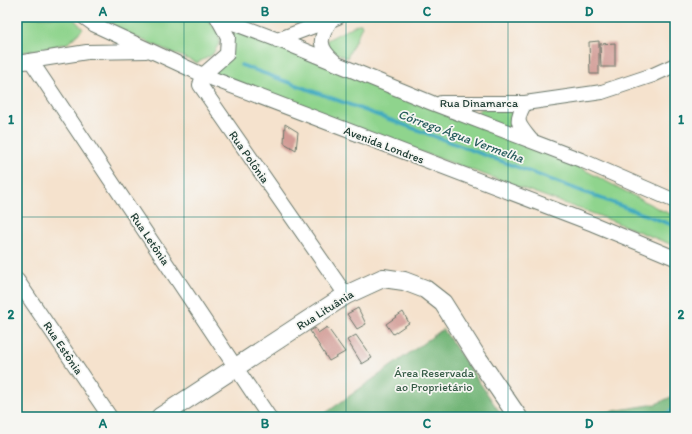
<svg xmlns="http://www.w3.org/2000/svg" width="692" height="434" font-family="Itim,sans-serif">
<style>
.green{fill:#8fd48d;stroke:#578860}
.forest{fill:#73b678;stroke:#497a56}
.lines{fill:none;stroke-linecap:round;stroke-linejoin:round}
.stream{stroke:#40aac0;stroke-width:3.5}
.building{fill:#d29b95}
.minor-casing{stroke:#6a776a;stroke-width:16}
.tertiary-casing{stroke:#6a776a;stroke-width:20}
.minor{stroke:#fff;stroke-width:14}
.tertiary{stroke:#fff;stroke-width:18}
.grid{fill:none;stroke:#0f766e;stroke-width:1;stroke-opacity:0.55}
.labels{text-anchor:middle;dominant-baseline:central;stroke-width:3.5;stroke-linejoin:round;paint-order:stroke}
.street-label{font-size:12px;fill:#1f3d34;stroke:#f6f6f2}
.park-label{font-size:12px;fill:#355b46;stroke:#f6f6f2}
.water-label{font-size:13px;font-style:italic;fill:#295e5e;stroke:#f6f6f2}
.neatline{fill:none;stroke:#0f766e;stroke-width:1.5}
.grid-label{font-size:13px;text-anchor:middle;font-weight:bold;fill:#0f766e}
</style>
<rect width="100%" height="100%" fill="#f6f6f2"/>
<filter id="ink" filterUnits="userSpaceOnUse"><feTurbulence type="fractalNoise" baseFrequency=".025" numOctaves="2"/><feDisplacementMap in="SourceGraphic" scale="8" xChannelSelector="R" yChannelSelector="G"/><feConvolveMatrix kernelMatrix="1 2 1 2 8 2 1 2 1" color-interpolation-filters="sRGB"/></filter>
<filter id="wash" filterUnits="userSpaceOnUse"><feTurbulence type="fractalNoise" baseFrequency=".012" numOctaves="4" result="noise"/><feDisplacementMap in="SourceGraphic" scale="16" xChannelSelector="R" yChannelSelector="G"/><feGaussianBlur stdDeviation="0.9" result="paint"/><feColorMatrix in="noise" values="0 0 0 0 0 0 0 0 0 0 0 0 0 0 0 0 0 1.4 0 .05"/><feComposite in="paint" operator="in"/></filter>
<g filter="url(#wash)">
<rect width="100%" height="100%" fill="#f5e2cd"/>
<path class="green" d="M17,17H72L83,29L68,43L38,50L17,53Z
M97,17H199L210,22L219,32V44L212,55L197,63L100,22Z
M358,24H361L362,26L347,58L329,50L327,40Z
M226,25L577,166L659,209L675,216V246L597,215L206,75L229,54Z
M516,108L513,126L509,130L477,118L480,109Z"/>
<path class="forest" d="M443,329L503,417H320Z
M675,395V417H595L598,414L625,409L656,404Z"/>
<g class="lines">
<path class="stream" d="M241,65L337,100L675,226
M662,417L675,408"/>
</g>
<g id="blocks">
<path class="building" d="M599,41V74H590L589,42Z
M615,43V67H601L600,44Z
M285,124L298,132L296,150L284,143Z
M17,136L21,141L17,144Z
M358,308L366,324L357,329L347,314Z
M403,312L409,323L393,334L386,324Z
M327,327L345,352L329,361L310,331L315,328L318,333Z
M356,335L372,358L362,364L347,340Z"/>
</g>
</g>
<g filter="url(#ink)">
<use href="#blocks" fill-opacity="0" stroke="#6a776a" stroke-width="1"/>
<g class="lines">
<defs>
<path id="minor" d="M84,17L95,25L203,75L593,224L675,258
M217,17L286,43L432,103L581,160L675,201
M217,17L228,37L227,54L203,75L200,85L346,295
M331,20C319,38 317,47 335,62
M277,40L338,17
M31,61L269,417
M17,63L87,52L146,51
M441,103H525L602,92L653,75L675,65
M525,103C514,122 518,124 531,140
M17,280L110,417"/>
<path id="tertiary" d="M160,417L346,295L383,278L404,281L425,289L443,303L479,360L518,417"/>
</defs>
<use href="#minor" class="minor-casing"/>
<use href="#tertiary" class="tertiary-casing"/>
<use href="#minor" class="minor"/>
<use href="#tertiary" class="tertiary"/>
</g>
</g>
<path class="grid" d="M184,17V417M346,17V417M508,17V417M17,217H675"/>
<g class="labels">
<g class="street-label">
<text x="479" y="103">Rua Dinamarca</text>
<text transform="translate(384 145) rotate(21)">Avenida Londres</text>
<text transform="translate(249 157) rotate(55)">Rua Polônia</text>
<text transform="translate(150 239) rotate(56)">Rua Letônia</text>
<text transform="translate(325 310) rotate(-32)">Rua Lituânia</text>
<text transform="translate(63 348) rotate(56)">Rua Estônia</text>
</g>
<g class="park-label">
<text x="434" y="373">Área Reservada<tspan x="434" dy="14">ao Proprietário</tspan></text>
</g>
<g class="water-label">
<text transform="translate(461 136) rotate(20)">Córrego Água Vermelha</text>
</g>
</g>
<rect width="692" height="434" fill="none" stroke="#f6f6f2" stroke-width="44"/>
<rect x="22" y="22" width="648" height="390" class="neatline"/>
<g class="grid-label">
<text x="103" y="16">A</text>
<text x="265" y="16">B</text>
<text x="427" y="16">C</text>
<text x="589" y="16">D</text>
<text x="11" y="124">1</text>
<text x="681" y="124">1</text>
<text x="11" y="319">2</text>
<text x="681" y="319">2</text>
<text x="103" y="428">A</text>
<text x="265" y="428">B</text>
<text x="427" y="428">C</text>
<text x="589" y="428">D</text>
</g>
</svg>
